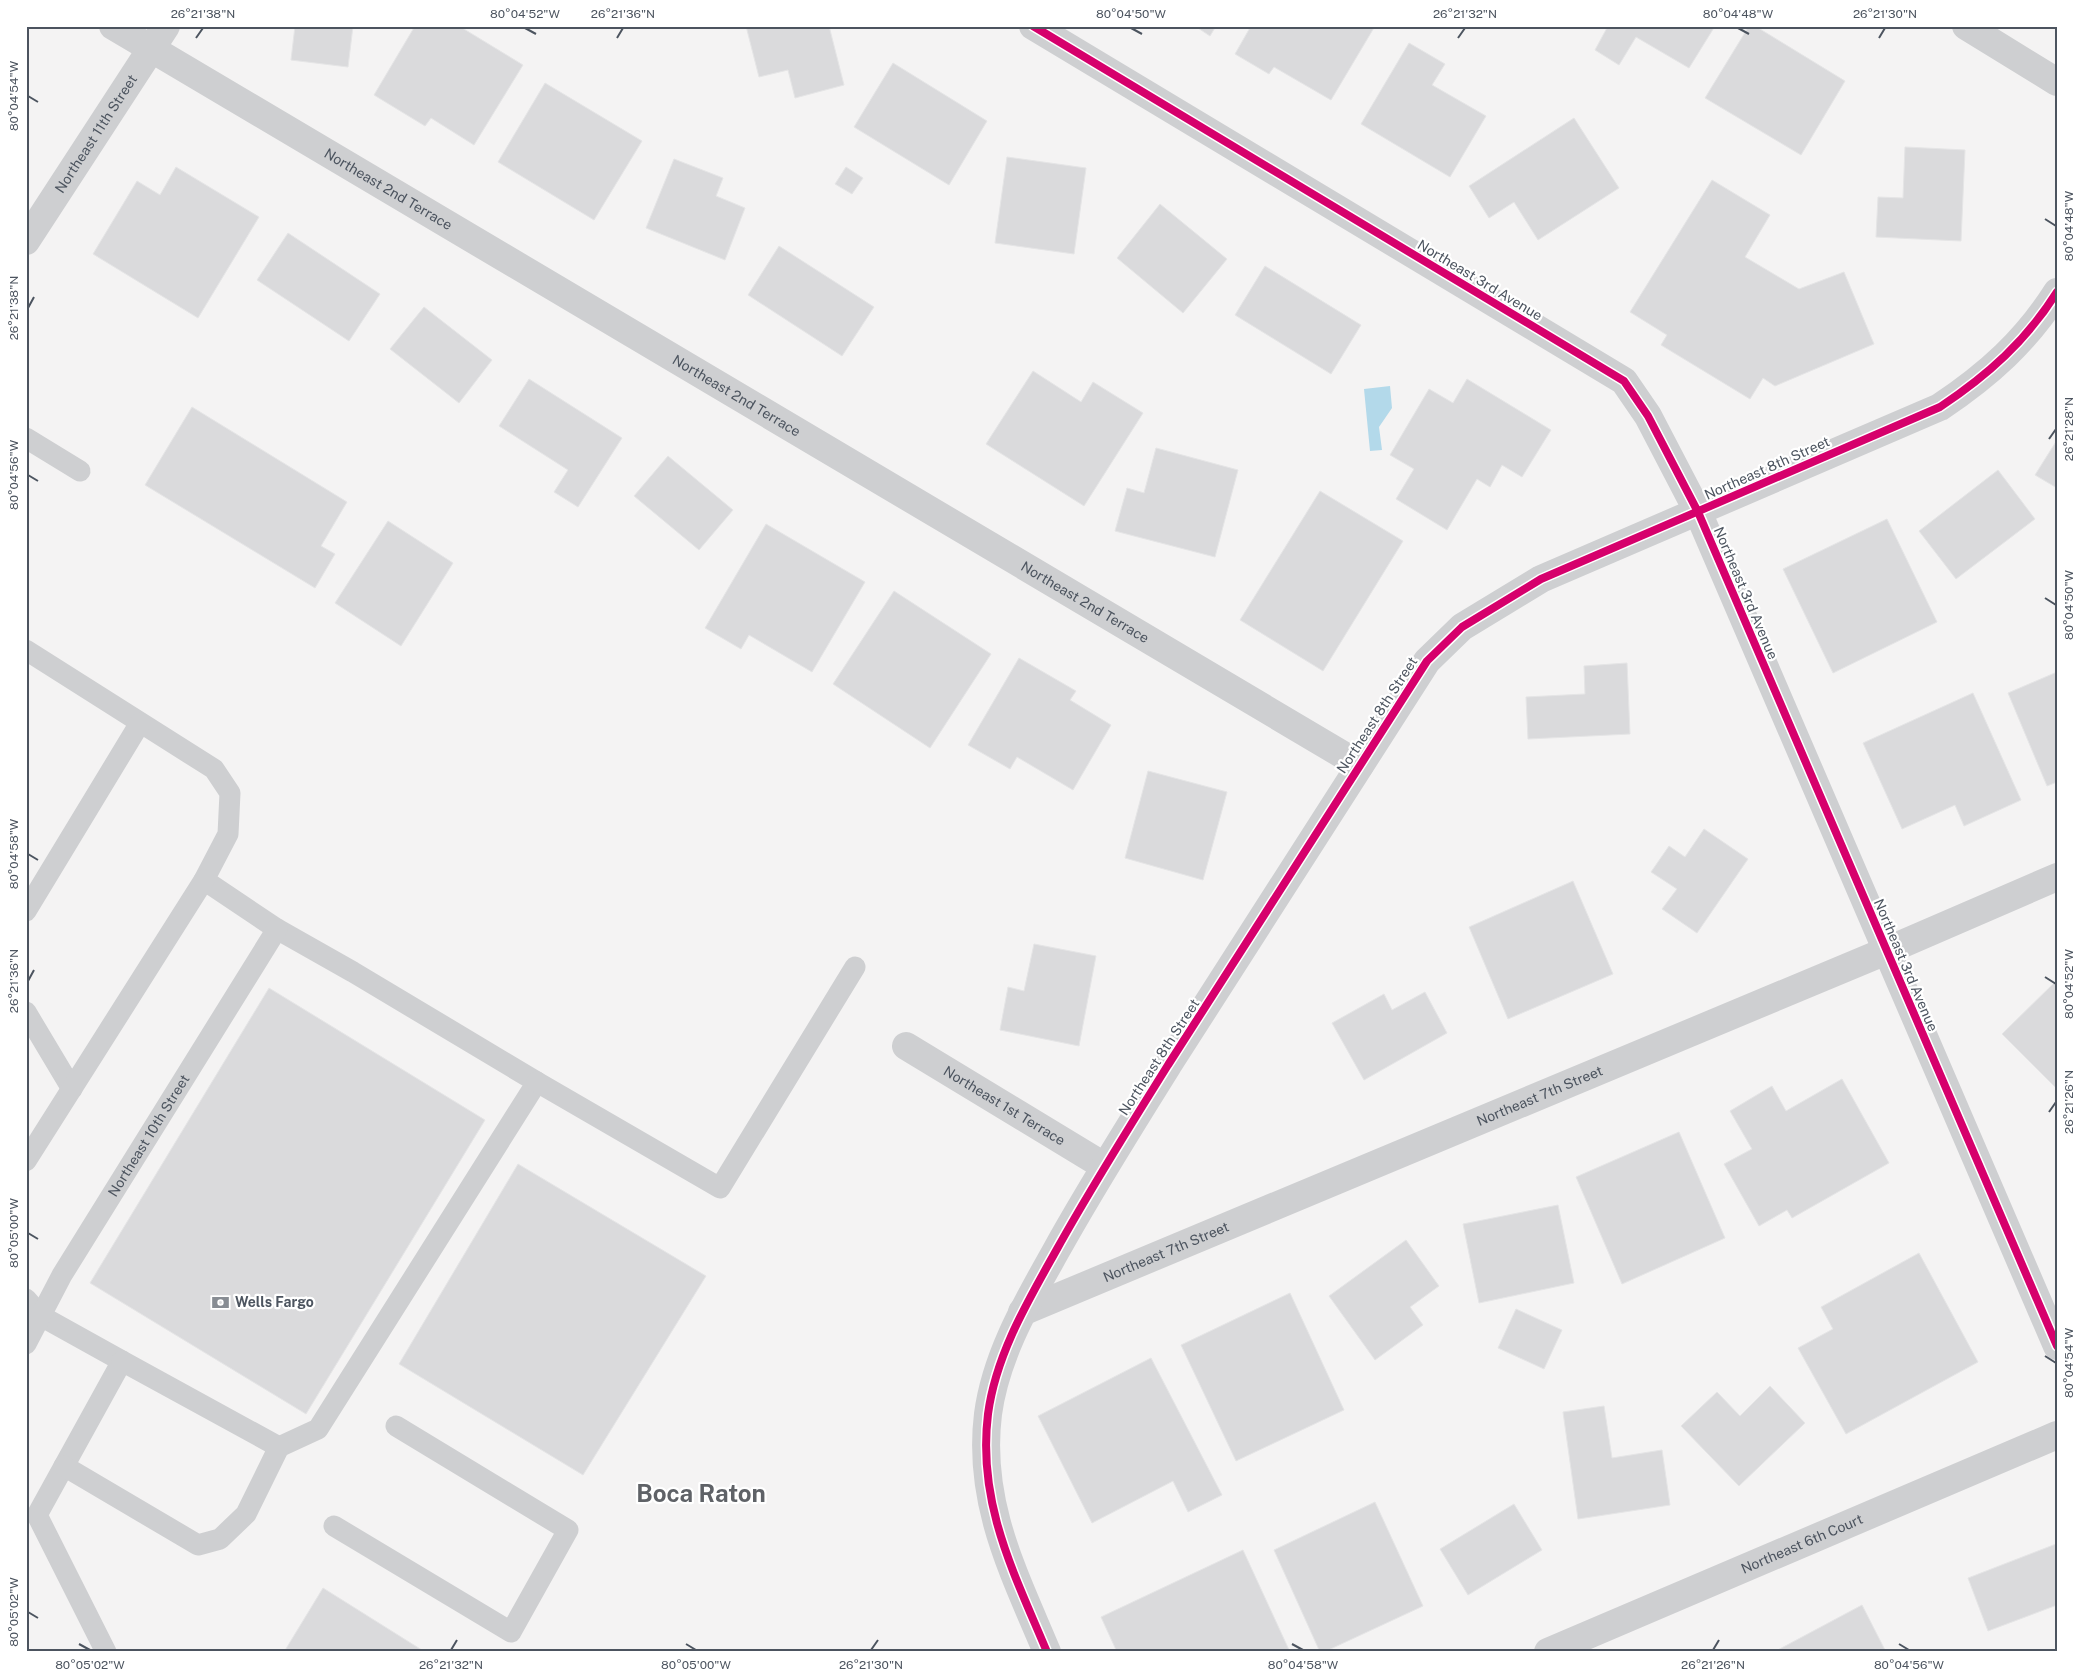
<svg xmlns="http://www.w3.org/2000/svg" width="2083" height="1678" font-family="'Public Sans',sans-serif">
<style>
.water{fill:#b3d9ea}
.building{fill:#dadadc;stroke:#e5e5e6}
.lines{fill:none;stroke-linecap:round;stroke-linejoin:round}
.service{stroke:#cecfd1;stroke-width:21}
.minor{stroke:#cecfd1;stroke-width:28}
.cycleway-casing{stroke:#fff;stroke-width:11}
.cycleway{stroke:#d6006c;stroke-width:8}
.ticks{fill:none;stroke:#4c545f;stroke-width:2}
.labels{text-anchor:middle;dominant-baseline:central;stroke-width:4.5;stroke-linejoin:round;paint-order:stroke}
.street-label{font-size:14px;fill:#4c545f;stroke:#fff}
.poi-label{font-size:14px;font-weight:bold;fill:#4c545f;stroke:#fff;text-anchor:start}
.town-label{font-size:24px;font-weight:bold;fill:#5f6267;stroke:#fff}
.neatline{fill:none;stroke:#4c545f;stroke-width:2}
.ticks-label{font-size:12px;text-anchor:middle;fill:#4c545f}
</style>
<rect width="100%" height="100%" fill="#f4f3f3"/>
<path class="water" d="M1390,386L1392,408L1379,427L1382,450L1370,451L1364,389Z"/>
<path class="building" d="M295,26H353L348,67L291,60Z
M415,26H459L523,65L474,145L431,118L425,126L374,95Z
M746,26H829L844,85L795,98L788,70L759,77Z
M1195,26H1216L1210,36Z
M1251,26H1375L1331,100L1274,67L1269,74L1235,54Z
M1608,26H1715L1689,68L1636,37L1619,65L1595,50Z
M1749,26H1755L1845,81L1801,155L1705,98Z
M1409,43L1445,64L1432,85L1486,116L1450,177L1361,124Z
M893,63L987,121L949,185L854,127Z
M545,83L642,141L594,220L498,162Z
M1574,118L1619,188L1538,240L1514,202L1489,218L1469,186Z
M1905,147L1965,150L1961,241L1876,237L1878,197L1903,198Z
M1007,157L1086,168L1074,254L995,243Z
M674,159L723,178L716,196L745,208L725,260L646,228Z
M176,167L259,217L198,318L93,254L137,181L160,195Z
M846,167L863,178L852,194L835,184Z
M1712,180L1770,215L1745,257L1799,289L1844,272L1874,344L1775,386L1763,378L1750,399L1661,345L1667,335L1630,312Z
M1160,204L1227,259L1183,313L1117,258Z
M288,233L380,294L349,341L257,280Z
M779,246L874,307L842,356L748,295Z
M1265,266L1361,325L1331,374L1235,315Z
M424,307L492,360L459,403L390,349Z
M1033,371L1081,402L1093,382L1143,413L1084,506L986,444Z
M529,379L622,438L578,507L554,492L568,470L499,426Z
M1467,379L1551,430L1522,477L1502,465L1490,487L1477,479L1447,530L1396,499L1414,469L1390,455L1429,389L1453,403Z
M192,407L347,502L321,546L335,554L315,588L145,485Z
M2057,440V488L2035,475Z
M1156,448L1238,470L1215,557L1115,531L1127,488L1144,493Z
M668,456L733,510L699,550L634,496Z
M1998,470L2035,519L1956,579L1919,531Z
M1320,491L1403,541L1323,671L1240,620Z
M1887,519L1937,622L1833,673L1783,569Z
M388,521L453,563L401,646L335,603Z
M766,524L865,582L812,672L749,635L741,649L705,628Z
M894,591L991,654L930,748L833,684Z
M1019,658L1076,691L1070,700L1111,725L1073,790L1017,757L1010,769L968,745Z
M1627,663L1630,734L1528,739L1526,697L1585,694L1584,666Z
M2057,672V782L2047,786L2008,693Z
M1973,693L2021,800L1964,826L1955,805L1902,829L1863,743Z
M1148,771L1227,792L1203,880L1125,858Z
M1704,829L1748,859L1697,933L1662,909L1677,889L1651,872L1669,846L1685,857Z
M1573,881L1613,974L1508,1019L1469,927Z
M1034,944L1096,956L1079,1046L1000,1030L1008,987L1024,991Z
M2057,980V1089L2002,1034Z
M269,988L485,1120L306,1414L90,1283Z
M1425,992L1447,1033L1364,1080L1332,1023L1384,994L1392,1010Z
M1842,1079L1889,1163L1792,1218L1787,1210L1759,1226L1724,1164L1752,1149L1730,1111L1772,1086L1786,1111Z
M1679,1132L1725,1238L1622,1284L1576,1177Z
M518,1164L706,1276L583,1475L399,1364Z
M1558,1205L1574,1283L1479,1303L1463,1224Z
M1406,1240L1439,1286L1410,1307L1423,1325L1375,1360L1329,1296Z
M1919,1253L1978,1362L1846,1434L1798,1348L1833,1329L1821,1307Z
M1290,1293L1344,1410L1236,1461L1181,1345Z
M1516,1309L1562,1330L1544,1369L1498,1348Z
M1151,1358L1222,1495L1188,1512L1173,1481L1092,1523L1038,1416Z
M1770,1386L1805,1423L1739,1486L1681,1426L1717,1392L1740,1416Z
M1604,1406L1612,1458L1662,1450L1670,1505L1578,1519L1563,1412Z
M1375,1502L1423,1606L1324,1652H1320L1274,1550Z
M1514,1504L1542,1550L1468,1595L1440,1549Z
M2056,1544L2057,1605L1988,1631L1968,1578Z
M1243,1550L1290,1652H1117L1101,1617Z
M323,1588L425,1652H284Z
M1862,1605L1886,1652H1774Z"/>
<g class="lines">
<g class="service">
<path d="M26,438L80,471"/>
<path d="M26,650L214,769L230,793L228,834L204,880L277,929L353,972L537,1082L318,1429L279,1447"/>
<path d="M26,911L140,723"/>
<path d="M26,1012L72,1089"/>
<path d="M537,1082L720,1188L855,967"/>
<path d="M26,1161L204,880"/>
<path d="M26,1299L41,1316L122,1361L37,1515L106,1652"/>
<path id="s1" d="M26,1344L62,1275L277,929"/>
<path d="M64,1466L198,1545L220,1539L246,1514L279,1447L122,1361"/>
<path d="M334,1526L511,1632L568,1530L396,1426"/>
</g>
<g class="minor">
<path id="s2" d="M113,26L1360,765"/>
<path d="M1033,26L1624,381L1648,416L1698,512L2057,1346"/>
<path d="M1966,26L2057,82"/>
<path id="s3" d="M26,241L166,26"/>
<path id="s4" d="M906,1046L1104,1166"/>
<path id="s5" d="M1022,1312L1886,951L2057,877"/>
<path d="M1047,1652C1014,1573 977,1503 988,1414C996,1354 1028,1301 1057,1249C1092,1186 1130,1126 1168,1065C1254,930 1340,795 1427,661L1462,627L1541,579L1940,407C1988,375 2026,341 2057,292"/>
<path id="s6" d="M1548,1652L2057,1435"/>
</g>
<defs>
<path id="cycleway" d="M1033,26L1624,381L1648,416L1698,512L2057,1346
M1047,1652C1014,1573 977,1503 988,1414C996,1354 1028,1301 1057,1249C1092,1186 1130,1126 1168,1065C1254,930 1340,795 1427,661L1462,627L1541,579L1940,407C1988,375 2026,341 2057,292"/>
</defs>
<use href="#cycleway" class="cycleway-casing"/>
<use href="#cycleway" class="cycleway"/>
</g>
<path class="ticks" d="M525,28L536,34M1131,28L1142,34M1738,28L1749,34M196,38L203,28M617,38L623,28M1458,38L1465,28M1879,38L1885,28M28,96L38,102M2045,219L2056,226M28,308L34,297M2049,439L2056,429M28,475L38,481M2045,598L2056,605M28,854L38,860M2045,977L2056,984M28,981L34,970M2049,1112L2056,1102M28,1233L38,1239M2045,1356L2056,1363M28,1612L38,1618M79,1644L90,1650M686,1644L696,1650M1292,1644L1303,1650M1899,1644L1909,1650M451,1650L457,1640M871,1650L878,1640M1713,1650L1719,1640"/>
<defs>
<symbol id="bank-bare" viewBox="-9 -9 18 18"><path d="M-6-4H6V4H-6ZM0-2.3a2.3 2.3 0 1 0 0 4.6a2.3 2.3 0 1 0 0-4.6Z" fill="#878c93" stroke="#fff" stroke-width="2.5" paint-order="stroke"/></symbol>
</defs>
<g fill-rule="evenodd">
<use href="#bank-bare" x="208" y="1290" width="25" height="25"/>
</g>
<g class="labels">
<g class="street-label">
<text stroke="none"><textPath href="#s3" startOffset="128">Northeast 11th Street</textPath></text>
<text stroke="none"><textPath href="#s2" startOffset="320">Northeast 2nd Terrace</textPath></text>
<text transform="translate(1480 280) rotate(31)">Northeast 3rd Avenue</text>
<text stroke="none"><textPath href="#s2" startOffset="725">Northeast 2nd Terrace</textPath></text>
<text transform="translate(1767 468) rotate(-24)">Northeast 8th Street</text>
<text transform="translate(1746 593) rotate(67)">Northeast 3rd Avenue</text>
<text stroke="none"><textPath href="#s2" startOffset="1130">Northeast 2nd Terrace</textPath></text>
<text transform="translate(1377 715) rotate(-57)">Northeast 8th Street</text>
<text transform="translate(1906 965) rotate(67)">Northeast 3rd Avenue</text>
<text transform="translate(1159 1057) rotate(-57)">Northeast 8th Street</text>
<text stroke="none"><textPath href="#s5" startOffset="561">Northeast 7th Street</textPath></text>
<text stroke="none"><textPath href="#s4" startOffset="115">Northeast 1st Terrace</textPath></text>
<text stroke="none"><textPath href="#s1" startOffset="242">Northeast 10th Street</textPath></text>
<text stroke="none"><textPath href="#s5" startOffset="156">Northeast 7th Street</textPath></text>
<text stroke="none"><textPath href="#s6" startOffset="276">Northeast 6th Court</textPath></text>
</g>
<g class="poi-label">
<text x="235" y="1302">Wells Fargo</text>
</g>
<g class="town-label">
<text x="701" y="1493">Boca Raton</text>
</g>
</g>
<rect width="2083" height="1678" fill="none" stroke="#ffffff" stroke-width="55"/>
<rect x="28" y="28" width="2028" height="1622" class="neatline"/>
<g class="ticks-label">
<text x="203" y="18">26°21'38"N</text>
<text x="525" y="18">80°04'52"W</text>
<text x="623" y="18">26°21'36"N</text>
<text x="1131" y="18">80°04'50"W</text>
<text x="1465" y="18">26°21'32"N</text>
<text x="1738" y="18">80°04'48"W</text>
<text x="1885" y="18">26°21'30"N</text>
<text transform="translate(14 96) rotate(-90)" y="4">80°04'54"W</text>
<text transform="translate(2069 226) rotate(-90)" y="4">80°04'48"W</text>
<text transform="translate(14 308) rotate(-90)" y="4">26°21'38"N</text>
<text transform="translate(2069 429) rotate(-90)" y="4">26°21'28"N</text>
<text transform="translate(14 475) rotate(-90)" y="4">80°04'56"W</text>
<text transform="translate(2069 605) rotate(-90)" y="4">80°04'50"W</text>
<text transform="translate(14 854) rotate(-90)" y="4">80°04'58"W</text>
<text transform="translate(14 981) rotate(-90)" y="4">26°21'36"N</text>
<text transform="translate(2069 984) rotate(-90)" y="4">80°04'52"W</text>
<text transform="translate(2069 1102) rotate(-90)" y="4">26°21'26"N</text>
<text transform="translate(14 1233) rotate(-90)" y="4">80°05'00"W</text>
<text transform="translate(2069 1363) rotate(-90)" y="4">80°04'54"W</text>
<text transform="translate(14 1612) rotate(-90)" y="4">80°05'02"W</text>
<text x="90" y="1669">80°05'02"W</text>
<text x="451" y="1669">26°21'32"N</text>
<text x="696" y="1669">80°05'00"W</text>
<text x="871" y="1669">26°21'30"N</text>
<text x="1303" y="1669">80°04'58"W</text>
<text x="1713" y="1669">26°21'26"N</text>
<text x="1909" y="1669">80°04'56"W</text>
</g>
</svg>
